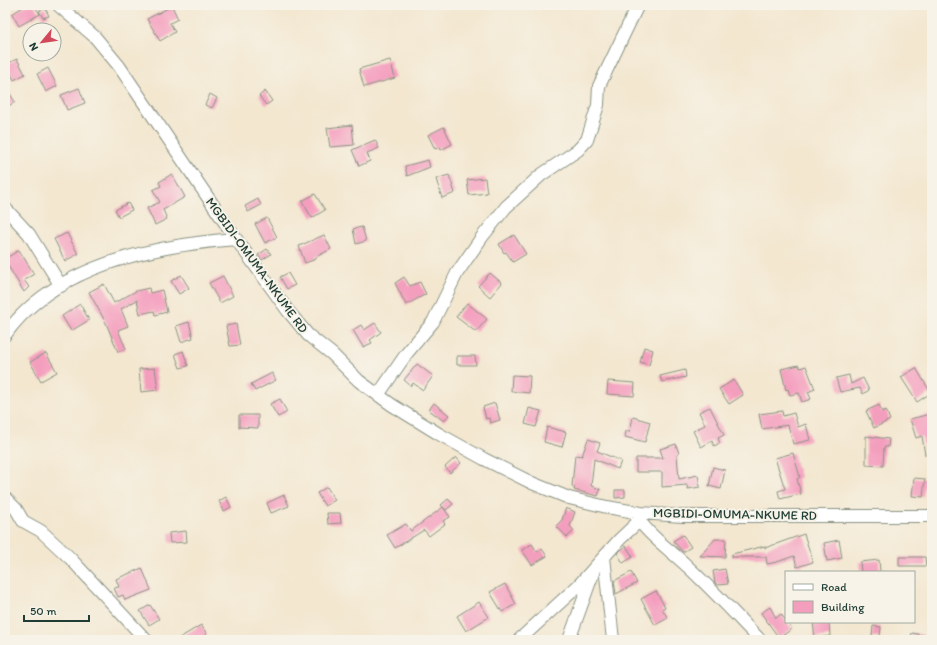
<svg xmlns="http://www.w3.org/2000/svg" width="937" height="645" font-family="Itim,sans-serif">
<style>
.building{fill:#f49ebe}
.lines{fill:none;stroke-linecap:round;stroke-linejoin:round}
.minor-casing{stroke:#899282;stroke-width:14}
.minor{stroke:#fff;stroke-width:12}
.labels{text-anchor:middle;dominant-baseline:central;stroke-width:4;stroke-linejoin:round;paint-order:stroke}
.street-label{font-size:13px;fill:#1f3d34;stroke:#f7f3e8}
</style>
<rect width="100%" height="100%" fill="#f7f3e8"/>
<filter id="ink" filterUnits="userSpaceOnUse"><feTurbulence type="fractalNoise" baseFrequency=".025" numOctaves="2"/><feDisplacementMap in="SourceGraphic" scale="8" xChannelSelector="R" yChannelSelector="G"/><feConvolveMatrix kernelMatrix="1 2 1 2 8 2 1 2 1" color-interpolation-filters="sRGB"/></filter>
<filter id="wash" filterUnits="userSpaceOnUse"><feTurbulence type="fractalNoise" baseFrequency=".012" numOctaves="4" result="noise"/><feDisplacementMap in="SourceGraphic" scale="16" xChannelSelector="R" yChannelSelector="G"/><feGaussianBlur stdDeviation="0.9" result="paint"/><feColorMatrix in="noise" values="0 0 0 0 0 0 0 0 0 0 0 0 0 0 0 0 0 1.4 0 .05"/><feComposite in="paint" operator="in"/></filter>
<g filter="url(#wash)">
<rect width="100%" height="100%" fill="#f3e7d0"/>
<g id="blocks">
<path class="building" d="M26,5H34L40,14L19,26L12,14Z
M172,6L178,19L170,23L175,32L160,41L147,19Z
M45,8L49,16L43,18L39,11Z
M17,59L25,74L14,80L6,64Z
M390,60L395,78L364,87L359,69Z
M48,68L57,86L46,92L37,74Z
M79,88L85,103L67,110L61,95Z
M265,91L272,101L266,105L259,96Z
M10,94L15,102L5,108V97Z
M210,94L217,98L212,108L205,105Z
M352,125L354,145L330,147L327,128Z
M444,127L452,144L441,150L440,147L435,149L428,135Z
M375,140L379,148L367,153L370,161L359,166L352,150Z
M428,160L430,167L407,176L405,166Z
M172,174L185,197L163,210L167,219L155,225L147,208L160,202L153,190L161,186L159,182Z
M449,175L455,193L442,198L436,179Z
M485,178L487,193L469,195L467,180Z
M315,194L325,210L312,218L302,201Z
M258,199L261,205L248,212L245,206Z
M128,203L132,210L119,217L115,210Z
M267,218L277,237L265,243L255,224Z
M362,227L366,241L356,244L353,229Z
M67,233L78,254L65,261L54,239Z
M324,235L331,249L316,257V259L305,263L299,246Z
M514,235L526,254L513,262L506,252L504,253L499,244Z
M267,249L271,254L262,260L258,255Z
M19,250L34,274L24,280L29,287L24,292L5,261V259Z
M288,273L295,285L287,289L280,277Z
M490,273L502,283L490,297L478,286Z
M181,275L189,288L179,294L171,281Z
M223,276L233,296L220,303L209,283Z
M404,277L410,286L420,282L426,294L406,305L395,283Z
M104,284L114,303L136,291L149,288L150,293L162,290L167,312L155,315L154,311L140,314L137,300L121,309L128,326L118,330L126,349L118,352L106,323L89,292Z
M467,303L487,319L476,332L456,317Z
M80,304L89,320L71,331L62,316Z
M189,322L193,338L181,342L176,326Z
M375,323L381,332L370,340L372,343L363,347L353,330L361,325L364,330Z
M236,324L240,345L230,346L226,326Z
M644,347L653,350L649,365L640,362Z
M183,351L188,366L180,368L175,354Z
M46,353L57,372L41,381L30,362Z
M457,356H475L476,365H457Z
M417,364L433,376L423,390L413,383L411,386L404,380Z
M799,365L800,368L806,366L815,389L808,392L811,399L802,402L799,393L790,395L788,389L786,390L781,369Z
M155,368L158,390L141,392L139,369Z
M916,368L931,393L917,402L901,377Z
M685,370L686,377L662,382L660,376Z
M272,373L276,380L255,391L251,384Z
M512,375L530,376L529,393L511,391Z
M849,375L851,384L863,378L869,390L863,394L860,388L840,392L836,378Z
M734,380L743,395L729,404L719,389Z
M608,381L635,383L634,396L607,394Z
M280,399L287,412L278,417L270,404Z
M434,403L449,415L444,421L429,410Z
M495,403L500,420L490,423L489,418L486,419L483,407Z
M879,405L882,412L886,410L890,420L874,428L866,411Z
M710,407L724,435L718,438L720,443L714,446L712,441L701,447L693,431L705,425L699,412Z
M529,408L541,411L536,427L525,424Z
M782,411L783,416L794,413L798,427L806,424L810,440L793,444L788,425L762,429L759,414Z
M930,414L932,423V454L925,455L922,436L916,438L910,419Z
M239,415H258V428L239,427Z
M633,417L650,422L645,442L625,437L626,431H630Z
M547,427L566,432L562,447L544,442Z
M866,436L889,439L888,447H884L883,466L866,465Z
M588,439L600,443L597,451L621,461L618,469L594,459L591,486L600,489L598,496L574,490L575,487L572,486L575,455L582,456Z
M676,444L679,454L677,455L679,479L698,475L700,487L688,489L687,485L662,487V472H636V458H663L660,449Z
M793,453L800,477L797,479L801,494L780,499L778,491L785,489L775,458Z
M456,457L461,463L450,473L445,467Z
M713,467L725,470L721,489L709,486Z
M914,478L925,479L923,497L912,496Z
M327,487L335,500L325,506L317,493Z
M615,490H625V497L615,498Z
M284,495L289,506L271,513L267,503Z
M226,497L231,507L224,511L219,501Z
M448,499L453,504L446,510L441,505Z
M443,507L450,517L443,521L445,524L429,536L424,530L395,548L387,535L406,524L411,531Z
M566,508L575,512L570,526L574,531L567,537L556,526L562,520Z
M327,513H340L341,523L328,524Z
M186,531L187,542L170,543L169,533Z
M804,534L813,562L797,567L794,556L777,562L767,564L766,557H732V554L765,546V548Z
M683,535L691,547L683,552L673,541Z
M715,539H726L725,557L700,556Z
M839,540L842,558L827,561L824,543Z
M532,544L537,552L542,549L547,556L532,565L522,550Z
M626,546L633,557L623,563L617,553Z
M899,557H925L926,566H899Z
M879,560L880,572H861L860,562Z
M142,568L151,590L125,600L123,595L118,597L114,588L119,587L116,579Z
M725,569L728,584L718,585L715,583L713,571Z
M631,572L637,583L616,594L614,581Z
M505,584L516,604L502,612L490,592Z
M656,591L665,607L662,609L668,618L655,625L641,599Z
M479,602L489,617L466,631L457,616Z
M150,605L159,619L149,625L140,611Z
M770,607L776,618L781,614L792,629L779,638L761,613Z
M813,622H829L830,636L815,638Z
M201,625L207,634L198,640H176Z
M873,626L881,627L880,637H872Z
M912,633L932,637L931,640H910Z"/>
</g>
</g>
<g filter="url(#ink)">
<use href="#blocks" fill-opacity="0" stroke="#899282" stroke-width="1"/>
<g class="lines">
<defs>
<path id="minor" d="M58,5L95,37L119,66L236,239L288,311L308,335L332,354L359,381L392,405L439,434L484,459L532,483L569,498L607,507L641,513L682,516H932
M5,208L29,234L61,286
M5,335C54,265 156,245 236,239
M378,395L407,353L433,322L457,273L482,237L506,207L541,175L578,150L587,140L598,105L599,86L638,5
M5,498L16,509L23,521L41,531L70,558L146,640
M633,511C646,534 668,548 687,566C712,589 736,615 760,640
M604,557L613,640
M519,640L579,585L620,539L639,521
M569,640L593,573"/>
</defs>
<use href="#minor" class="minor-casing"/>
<use href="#minor" class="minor"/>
</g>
</g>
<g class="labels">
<g class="street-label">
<text transform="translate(257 265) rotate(54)">MGBIDI-OMUMA-NKUME RD</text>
<text transform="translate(735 514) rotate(1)">MGBIDI-OMUMA-NKUME RD</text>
</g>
</g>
<rect width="937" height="645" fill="none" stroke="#f7f3e8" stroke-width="20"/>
<rect x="785" y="571" width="130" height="52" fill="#f7f3e8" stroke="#a1aaa0"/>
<rect x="793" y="584" width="20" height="6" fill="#ffffff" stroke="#a1aaa0"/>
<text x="821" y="591" font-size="12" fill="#1f3d34">Road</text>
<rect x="793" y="601" width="20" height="12" fill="#f49ebe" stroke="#a1aaa0"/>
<text x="821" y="611" font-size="12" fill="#1f3d34">Building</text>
<g transform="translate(42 42) rotate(241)"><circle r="19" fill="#f7f3e8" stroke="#a1aaa0"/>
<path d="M0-3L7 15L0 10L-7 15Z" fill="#d1495b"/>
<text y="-6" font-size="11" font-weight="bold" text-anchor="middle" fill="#1f3d34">N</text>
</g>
<path d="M24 615v6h65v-6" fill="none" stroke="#1f3d34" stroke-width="2"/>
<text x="30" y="615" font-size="12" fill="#1f3d34" stroke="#f7f3e8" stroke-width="3" paint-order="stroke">50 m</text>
</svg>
